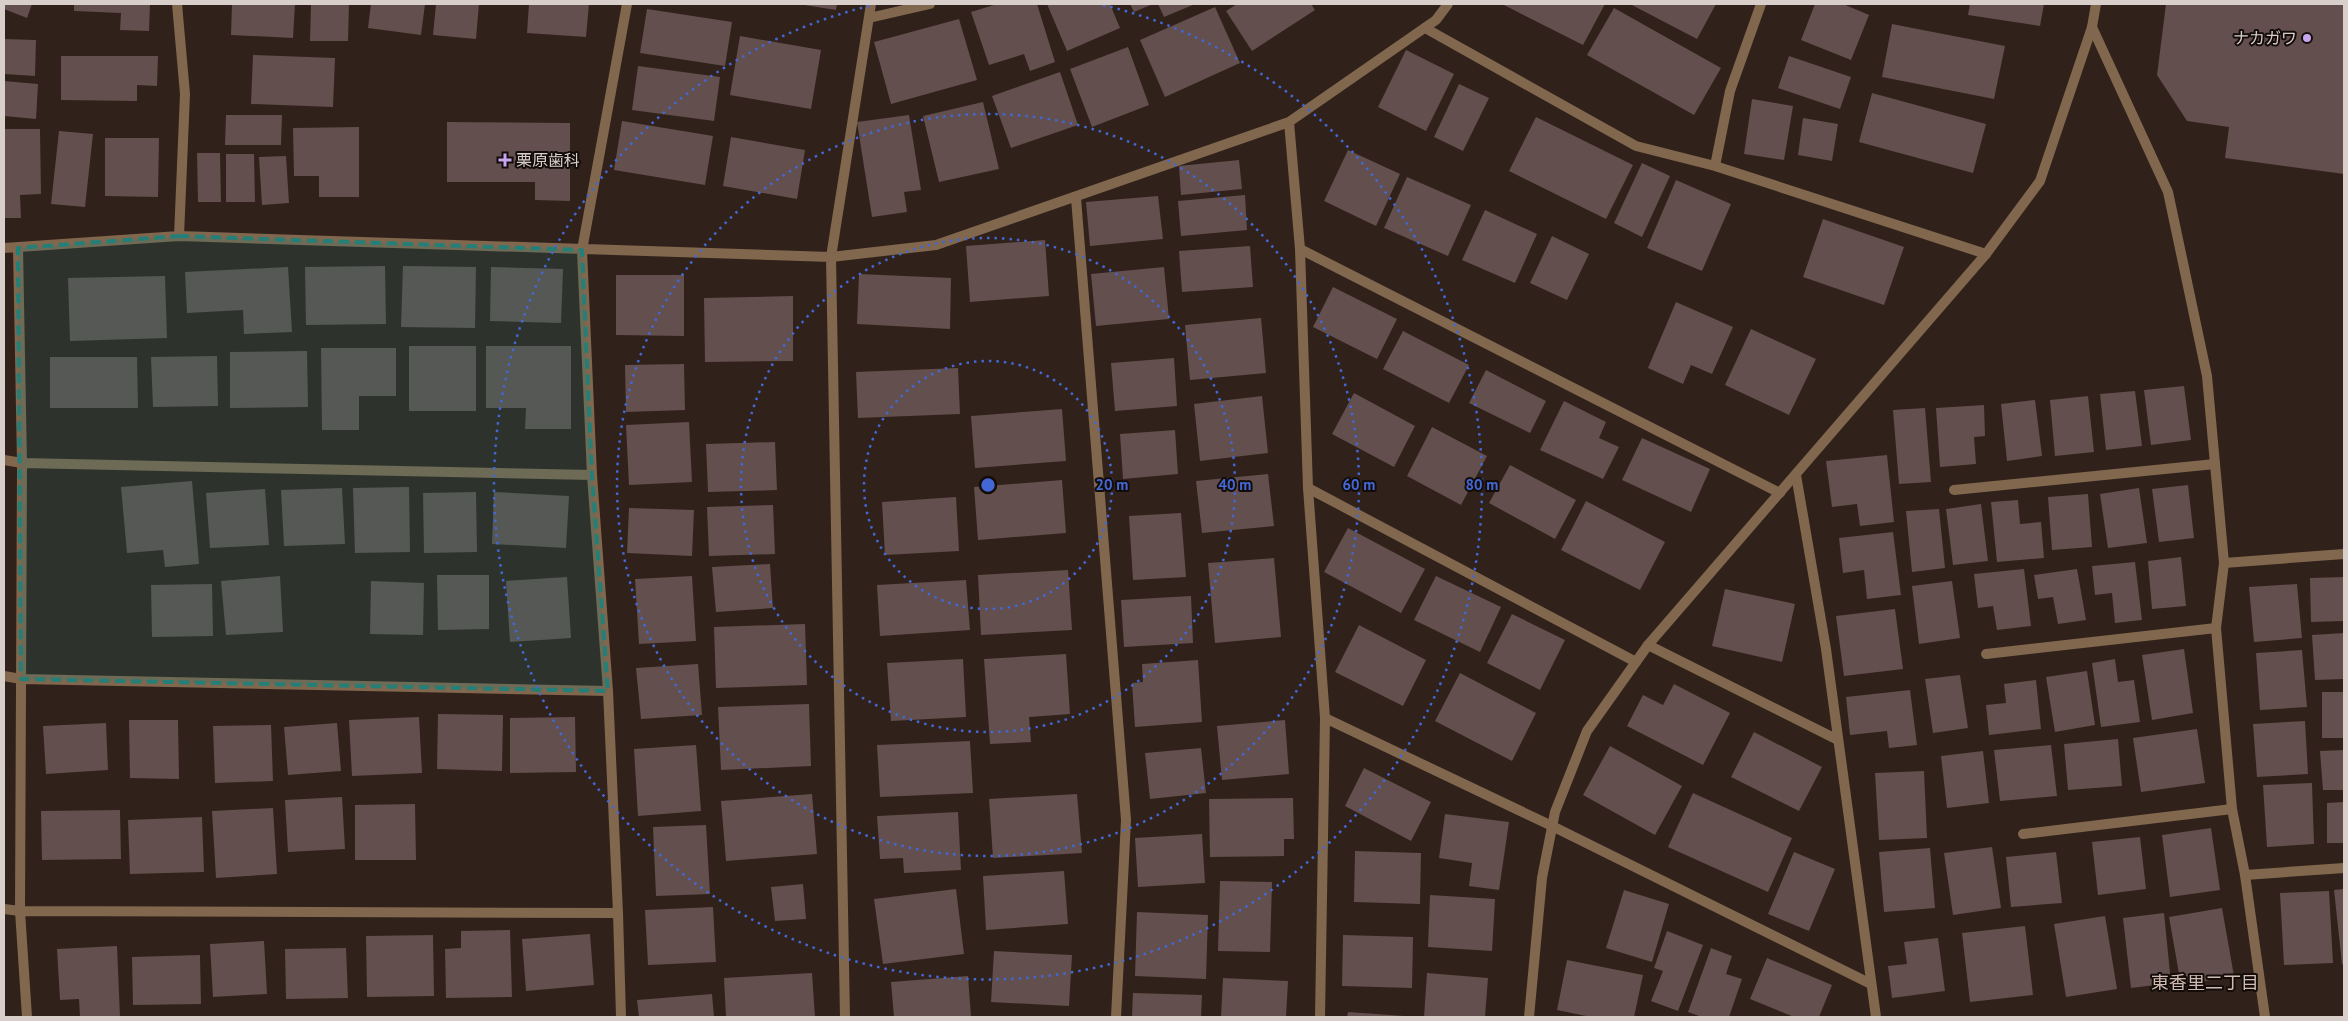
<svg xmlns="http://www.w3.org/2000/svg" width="2348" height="1021" font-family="'PT Sans','Noto Sans JP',sans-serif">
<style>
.building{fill:#634f4d}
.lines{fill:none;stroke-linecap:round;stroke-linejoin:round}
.service{stroke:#80674e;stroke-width:10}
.minor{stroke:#80674e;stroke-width:10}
.tertiary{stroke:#80674e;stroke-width:10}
.marked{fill:#237f77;fill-opacity:0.2;stroke:#237f77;stroke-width:4;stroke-dasharray:10 6;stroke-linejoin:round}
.ring{fill:none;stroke:#4368d5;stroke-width:2.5;stroke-dasharray:2.5 5}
.poi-dot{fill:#c8a6ef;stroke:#130c09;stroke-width:2}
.labels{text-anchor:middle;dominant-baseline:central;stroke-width:4;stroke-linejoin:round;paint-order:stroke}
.poi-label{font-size:16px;fill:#d9cfca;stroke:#130c09;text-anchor:end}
.neighbourhood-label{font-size:18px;fill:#cfbbb2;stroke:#130c09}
.centre{fill:#4368d5;stroke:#130c09;stroke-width:2.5}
.ring-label{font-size:15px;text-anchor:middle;font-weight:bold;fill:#4368d5;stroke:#130c09;stroke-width:4;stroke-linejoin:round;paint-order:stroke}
</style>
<rect width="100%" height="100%" fill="#30211a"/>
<path class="building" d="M4,4H32L27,18L4,9Z
M74,4H150L149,31L120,30L121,13L74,11Z
M232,4H295L293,38L231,35Z
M311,4H349L348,41H310Z
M371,4H425L421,35L368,28Z
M436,4H479L476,39L433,35Z
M529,4H589L586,37L527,33Z
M798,4H837L836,10Z
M997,4H1037L1055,62L1030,71L1024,54L989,65L971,12Z
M1047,4H1110L1120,28L1067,51Z
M1130,4H1153L1134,12Z
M1158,4H1195L1164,17Z
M1237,4H1311L1315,10L1252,51L1226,11Z
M1502,4H1605L1583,45Z
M1630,4H1716L1697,39Z
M1815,4H1843L1869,15L1851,60L1801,40Z
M1970,4H2044L2040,26L1968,15Z
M2166,4H2344V174L2225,158L2229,127L2187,121L2157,75Z
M1215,7L1240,63L1165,97L1140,40Z
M1614,8L1721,68L1694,115L1587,55Z
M647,9L732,22L725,66L640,53Z
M959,19L977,80L891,104L874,42Z
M1892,24L2005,46L1994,99L1882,77Z
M740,36L821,50L811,109L730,95Z
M4,39L36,40L35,76L4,74Z
M1128,47L1149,105L1092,127L1070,69Z
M1406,50L1454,74L1426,131L1378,107Z
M253,55L335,58L333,107L251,104Z
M61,56H158L157,86L137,85V101L61,100Z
M1789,56L1851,77L1840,109L1778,88Z
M638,66L720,77L714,121L632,110Z
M1060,72L1078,125L1011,148L992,96Z
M4,81L38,84L36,119L4,116Z
M1459,84L1489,98L1463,151L1434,137Z
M1872,93L1986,124L1973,173L1859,142Z
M1752,99L1793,106L1784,160L1744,154Z
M983,102L999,169L939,182L923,116Z
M226,115H282L281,145H225Z
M909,115L921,190L904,192L907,212L872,217L857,122Z
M1536,117L1633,165L1606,219L1509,171Z
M1803,118L1838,124L1832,161L1798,155Z
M622,121L713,136L705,185L614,170Z
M447,122L570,123V201L535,200V182H447Z
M359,127V197H319V176H294L293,128Z
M4,129H40L41,194L20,195L21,218H4Z
M59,131L93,134L85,207L51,204Z
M731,137L805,150L797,199L723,186Z
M105,138H159L158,197L105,196Z
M1348,150L1400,174L1376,226L1324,201Z
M197,153H220L221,202H198Z
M226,154H254L255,202H226Z
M286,156L289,203L262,205L259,157Z
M1239,160L1242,189L1181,195L1179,166Z
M1642,163L1670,176L1642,237L1614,223Z
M1407,177L1471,205L1448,256L1384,228Z
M1676,180L1731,204L1702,271L1647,248Z
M1245,195L1247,230L1181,236L1178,201Z
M1158,196L1163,239L1090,246L1086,202Z
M1485,210L1537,234L1515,283L1462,260Z
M1823,219L1904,247L1884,305L1803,277Z
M1552,236L1589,254L1567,300L1530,283Z
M1045,240L1049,296L970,302L966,246Z
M1250,246L1253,287L1182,292L1179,251Z
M385,266L386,324L306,325L305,267Z
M403,266L476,267L475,328L401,327Z
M288,267L292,332L244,334L243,310L187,313L185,272Z
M491,267L563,269L561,323L490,321Z
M1164,267L1169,319L1096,326L1091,274Z
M859,274L951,278L950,329L857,324Z
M616,275H684V336L616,335Z
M165,276L167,338L70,341L68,278Z
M1333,287L1397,319L1377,359L1313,327Z
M793,296V361L705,362L704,298Z
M1676,302L1733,327L1712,374L1691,365L1683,384L1648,368Z
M1261,318L1266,373L1190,380L1185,325Z
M1751,329L1816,359L1789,415L1725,385Z
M1403,331L1469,365L1449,403L1383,369Z
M409,346H476V411H409Z
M486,346H571V429H525L526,408H486Z
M321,348H396V396H359V430H322Z
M307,351L308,407L230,408V352Z
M217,356L218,406L153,407L151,357Z
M50,357H137L138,408H50Z
M1174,358L1177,406L1115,411L1111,363Z
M684,364L685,410L626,412L625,365Z
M958,368L960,414L858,418L856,372Z
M1486,370L1546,401L1530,433L1469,403Z
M2184,386L2191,440L2151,445L2144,390Z
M2135,391L2142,446L2106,450L2100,394Z
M1354,393L1415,426L1394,467L1332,434Z
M1262,396L1268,453L1200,461L1194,404Z
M2088,396L2094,452L2055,456L2050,400Z
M2035,400L2042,456L2007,461L2001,404Z
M1564,401L1606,422L1599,438L1619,447L1603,479L1540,450Z
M1984,405L1985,436L1974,437L1976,464L1940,467L1936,408Z
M1925,408L1931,482L1899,484L1893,410Z
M1062,409L1066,461L975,468L971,416Z
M689,422L692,482L629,485L626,425Z
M1432,427L1487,456L1461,505L1407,476Z
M1175,430L1178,474L1123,479L1120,434Z
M1642,438L1710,469L1691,512L1622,480Z
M775,442L777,490L708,492L706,444Z
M1887,455L1894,522L1860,526L1857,504L1832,507L1826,461Z
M1510,465L1576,500L1555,539L1489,503Z
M1268,474L1274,526L1202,533L1196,481Z
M1062,480L1066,533L978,540L974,487Z
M192,481L199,564L165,567L163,550L127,553L121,487Z
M2188,485L2194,538L2159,542L2152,489Z
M409,487L410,552L355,553L353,488Z
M342,488L345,544L284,546L281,490Z
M2139,488L2147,543L2108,548L2100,494Z
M265,489L269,545L210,548L206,493Z
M476,492L477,552L424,553L423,493Z
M494,492L569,496L566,548L492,544Z
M2088,494L2092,547L2052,550L2048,497Z
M956,497L959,551L885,555L882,502Z
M2018,500L2020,524L2041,522L2044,558L1997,562L1991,502Z
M1586,501L1665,542L1640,590L1561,550Z
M1981,504L1988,561L1953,565L1946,509Z
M773,505L775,554L709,556L707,507Z
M629,508L694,510L692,556L627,553Z
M1939,509L1945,568L1912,572L1906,511Z
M1181,513L1186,577L1133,580L1129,516Z
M1348,528L1425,569L1401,613L1324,572Z
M1893,532L1901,595L1867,599L1864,570L1843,573L1839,538Z
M2181,557L2186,606L2152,609L2148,561Z
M1274,558L1281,637L1215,643L1208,563Z
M2135,562L2142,620L2115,623L2112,593L2095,595L2092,566Z
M770,564L773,608L716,612L712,567Z
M2024,569L2031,626L1997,630L1993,606L1978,608L1974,574Z
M2077,569L2086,620L2058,624L2053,597L2038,599L2034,575Z
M1068,570L1072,630L981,635L978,575Z
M437,575H489V629L438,630Z
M280,576L283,632L226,635L221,581Z
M692,576L696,641L639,644L635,579Z
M1436,576L1501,607L1480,652L1414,620Z
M567,577L571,638L510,642L506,581Z
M2344,577V621L2311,622L2310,578Z
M966,580L970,630L880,636L877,585Z
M371,581L424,583L423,635L370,634Z
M1952,581L1960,638L1919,644L1912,586Z
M212,584L213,636L152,637L151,585Z
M2297,584L2302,638L2254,642L2249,587Z
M1725,589L1795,604L1782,662L1712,646Z
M1191,596L1193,643L1124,647L1121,600Z
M1895,609L1903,669L1844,676L1836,616Z
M1512,614L1565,640L1540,690L1487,663Z
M805,624L807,685L716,688L714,627Z
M1359,625L1426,660L1403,706L1335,672Z
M2344,633V679L2315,680L2312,635Z
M2184,649L2193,713L2152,720L2142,655Z
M2302,650L2307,707L2260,710L2256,653Z
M1066,654L1070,714L1029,717L1031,742L990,744L984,659Z
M963,659L966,717L891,721L887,663Z
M2115,659L2118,682L2134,680L2140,722L2101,727L2092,663Z
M1198,660L1202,722L1135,727L1132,683L1143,682L1142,664Z
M698,664L702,715L641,719L636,668Z
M2087,671L2095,725L2055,732L2046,677Z
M1460,673L1536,713L1512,761L1435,721Z
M1960,675L1968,728L1933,733L1925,679Z
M2036,680L2041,729L1989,735L1986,705L2006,703L2004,684Z
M1674,684L1730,713L1703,765L1627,726L1643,695L1663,705Z
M1910,690L1917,745L1889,748L1887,731L1850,735L1846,697Z
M2322,692H2344V738H2322Z
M809,704L811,766L721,770L718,707Z
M438,714L503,715L502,771L437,769Z
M419,717L422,773L352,776L349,720Z
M575,717L576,772L510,773V718Z
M129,720H178L179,779L130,778Z
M1285,720L1289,774L1222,780L1217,726Z
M2305,721L2308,774L2257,777L2253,724Z
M106,723L108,770L46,774L43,726Z
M337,723L341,771L288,775L284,727Z
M271,725L273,781L215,783L213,726Z
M2197,729L2205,783L2141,792L2133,738Z
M1754,732L1822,767L1799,811L1731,777Z
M2118,739L2122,786L2068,790L2064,744Z
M970,741L973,793L880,797L877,745Z
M696,745L701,811L638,816L634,749Z
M2051,745L2057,796L2000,801L1994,750Z
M1610,746L1682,786L1655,835L1583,795Z
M1201,748L1206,793L1150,799L1145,753Z
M2344,750V790H2323L2320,751Z
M1983,751L1989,803L1947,808L1941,756Z
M1364,768L1431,802L1411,841L1345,806Z
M1924,771L1927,838L1879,840L1875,773Z
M2312,783L2314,844L2267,847L2263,785Z
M1693,793L1792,838L1768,892L1668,847Z
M812,794L817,854L726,861L721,801Z
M1077,794L1082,853L993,858L989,799Z
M342,797L345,849L288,852L285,800Z
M1293,798L1294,839H1284V856L1210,857L1209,799Z
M2344,802V843H2327V803Z
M415,804L416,860H355V805Z
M273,808L277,874L216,878L212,811Z
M120,810L121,859L42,860L41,811Z
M958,812L961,870L904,873L903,858L880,859L877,816Z
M1445,814L1509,822L1499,890L1469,886L1472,863L1439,858Z
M202,817L204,872L130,874L128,820Z
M706,825L710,894L656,896L653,827Z
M2211,828L2220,890L2170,897L2162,835Z
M1202,834L1205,883L1138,887L1135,838Z
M2140,837L2146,889L2098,895L2092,842Z
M1992,847L2001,908L1953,915L1944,853Z
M1930,848L1935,908L1884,912L1879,852Z
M1355,851L1421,853L1420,904L1354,902Z
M1794,852L1835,869L1809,931L1768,914Z
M2056,852L2062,903L2011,907L2006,857Z
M1064,871L1068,924L986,930L983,876Z
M1220,881L1272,882L1270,952L1218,951Z
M803,884L806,919L775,921L771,887Z
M956,889L964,954L883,964L874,899Z
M2344,889V964H2342L2334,890Z
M1624,890L1669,904L1652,962L1606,948Z
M2329,891L2333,963L2284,965L2280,893Z
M1430,895L1495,899L1492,951L1428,947Z
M713,907L716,962L648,965L645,910Z
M2222,908L2234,976L2181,985L2169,917Z
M1137,912L1208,915L1206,979L1135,976Z
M2164,913L2171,983L2131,988L2123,918Z
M2105,916L2117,989L2066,997L2054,924Z
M2025,926L2033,995L1970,1002L1962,933Z
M510,930L512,997L446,998L445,949L461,948V931Z
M1667,931L1703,945L1678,1011L1651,1001L1663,971L1654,968Z
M590,934L594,985L526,991L522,939Z
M433,935L434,996L367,997L366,936Z
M1343,935L1413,937L1412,988L1342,986Z
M1938,938L1945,991L1892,998L1888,966L1907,964L1904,942Z
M264,941L267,994L213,997L210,944Z
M117,946L120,1017H80L79,999L60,1000L57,949Z
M346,948L348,998L286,999L285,949Z
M1711,948L1732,956L1726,974L1742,979L1729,1017H1702L1688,1012Z
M994,951L1072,955L1069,1006L991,1002Z
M200,955L201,1004L133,1005L132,957Z
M1767,958L1832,985L1819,1017H1794L1750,999Z
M1567,960L1643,975L1634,1017H1591L1557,1010Z
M812,973L815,1017H726L724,978Z
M1427,973L1488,978L1485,1017H1424Z
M968,976L971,1017H894L891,982Z
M1223,978L1288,981L1286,1017H1221Z
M1133,993L1202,995L1201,1017H1132Z
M712,994L714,1017H639L637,1000Z
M1348,1012L1404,1016V1017H1347Z"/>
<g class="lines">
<path class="service" d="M1425,28L1636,146L1715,166L1986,254
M1715,166L1730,91L1761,4
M1300,249L1780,493
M1308,488L1636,662
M1954,490L2215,464
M2224,563L2344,554
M1648,645L1838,740
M1986,654L2216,628
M1325,718L1552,826L1871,984
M2023,834L2232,809
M2245,875L2344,868"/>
<path class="minor" d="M177,4L185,94L179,236
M869,18L930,4
M2092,27L2168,192L2207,376L2224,563L2216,628L2232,809L2245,875L2265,1017
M1289,122L1300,249L1308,488L1325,718L1320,1017
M1076,198L1126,820L1116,1017
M4,248L179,236L831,257L936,245L1289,122L1436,20L1448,4
M18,248L22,463L592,475L608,691
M4,460L22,463L20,911L27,1017
M592,475L582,250L627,4
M1796,475L1826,649L1876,1017
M4,676L21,679L608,691L618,913
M4,909L20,911L618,913L621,1017
M845,1017L831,257L871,4"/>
<path class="tertiary" d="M1529,1017L1542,878L1555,812L1587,731L1648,645L1986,254L2040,181L2092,27L2096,4"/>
</g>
<path class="marked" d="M179,236L582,250L592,475L608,691L21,679L18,248Z"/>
<g class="ring">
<circle cx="988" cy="485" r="124"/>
<circle cx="988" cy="485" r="247"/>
<circle cx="988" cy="485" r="371"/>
<path d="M1103 5A494 494 0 1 1 873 5"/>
</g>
<g class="poi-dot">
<circle cx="2307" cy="38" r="5"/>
<path d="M502.5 152.5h5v5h5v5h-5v5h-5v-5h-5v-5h5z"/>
</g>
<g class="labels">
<g class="poi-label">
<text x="2297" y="38">ナカガワ</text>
<text x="516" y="160" text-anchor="start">栗原歯科</text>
</g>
<g class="neighbourhood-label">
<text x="2205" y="982">東香里二丁目</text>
</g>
</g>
<circle cx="988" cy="485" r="8" class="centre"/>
<g class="ring-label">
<text x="1112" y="490">20 m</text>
<text x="1235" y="490">40 m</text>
<text x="1359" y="490">60 m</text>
<text x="1482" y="490">80 m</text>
</g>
<rect width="2348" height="1021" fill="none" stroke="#d9cfca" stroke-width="10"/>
</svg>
